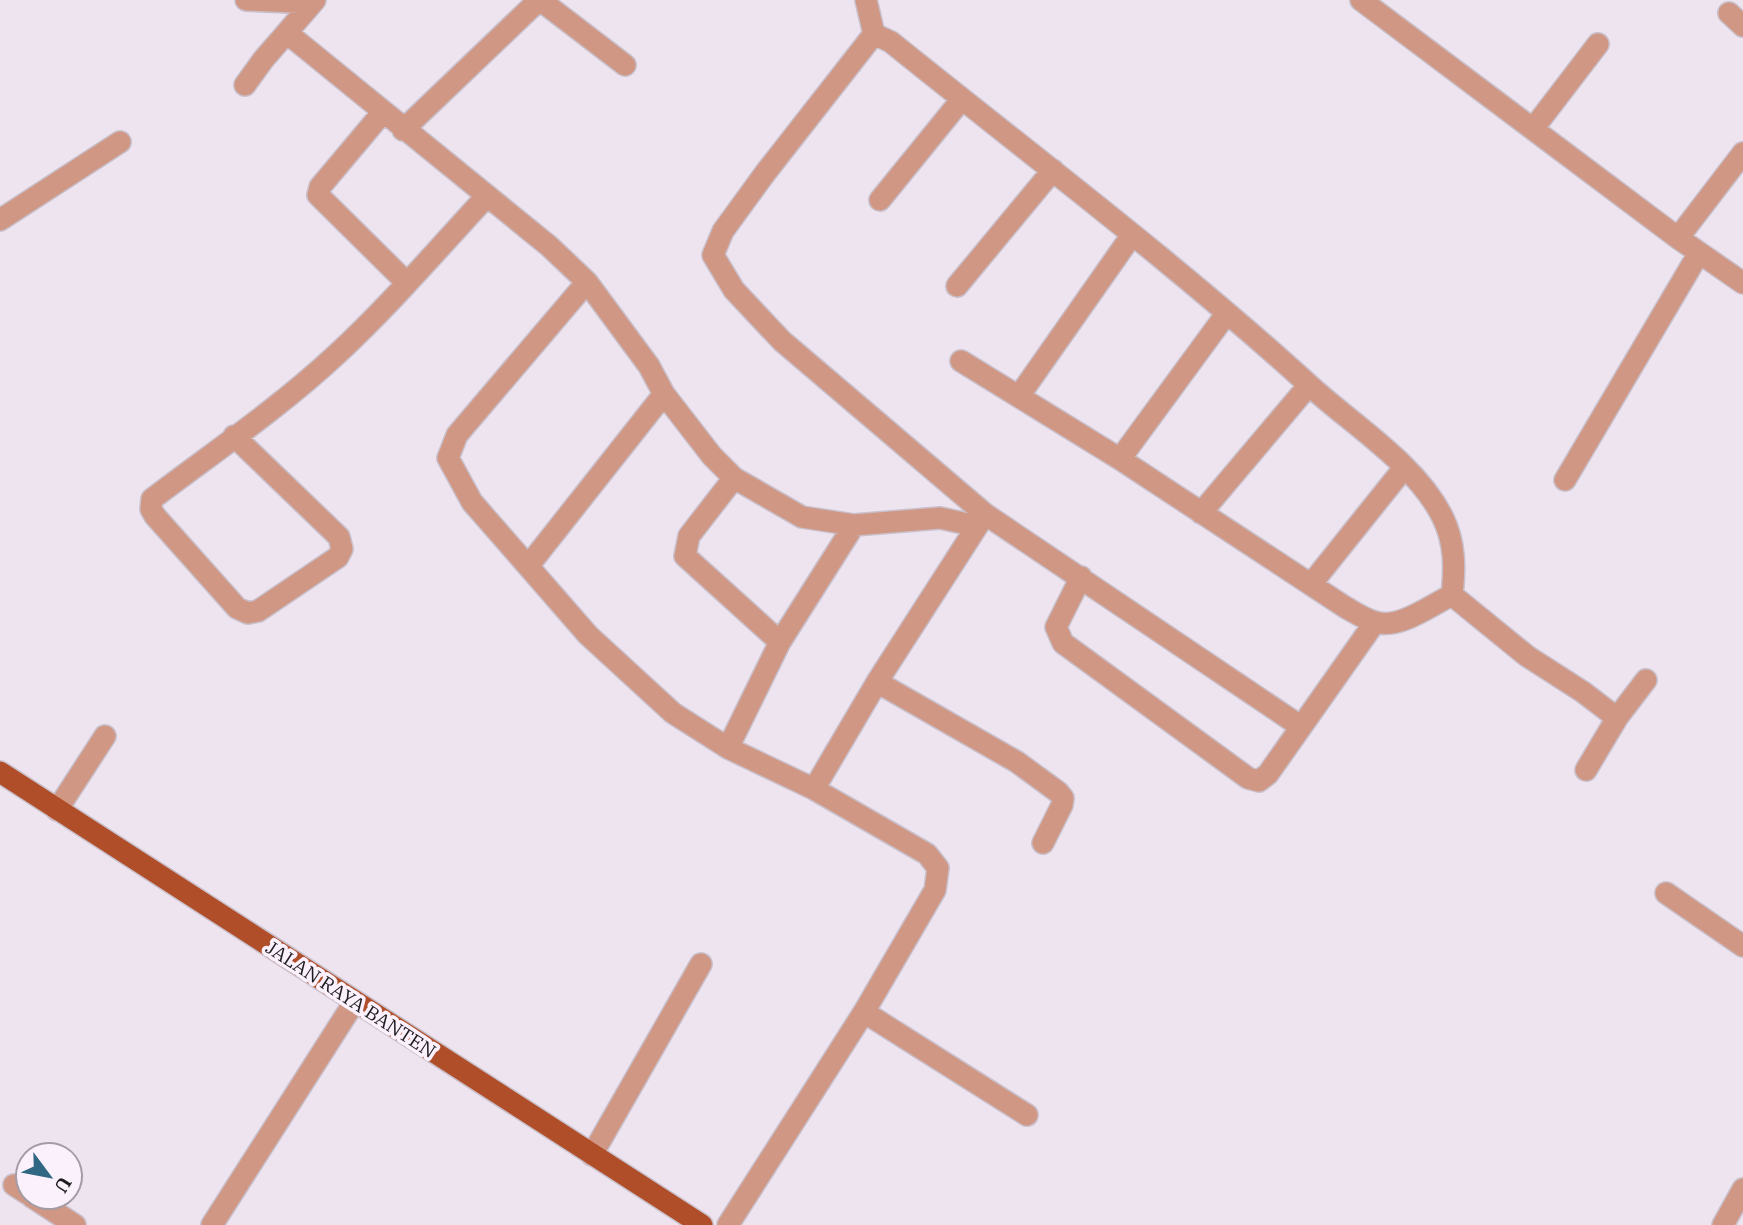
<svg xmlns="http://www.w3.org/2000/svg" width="1743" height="1225" font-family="'IBM Plex Serif',serif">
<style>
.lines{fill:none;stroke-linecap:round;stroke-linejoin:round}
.minor-casing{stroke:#c9c0cb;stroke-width:24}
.major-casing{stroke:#c9c0cb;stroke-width:24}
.minor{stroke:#cf9784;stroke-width:21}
.major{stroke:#b04e29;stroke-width:21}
.labels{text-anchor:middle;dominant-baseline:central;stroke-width:7;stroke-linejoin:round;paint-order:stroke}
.street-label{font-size:19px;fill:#1f1c20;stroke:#fbf1fd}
</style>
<rect width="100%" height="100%" fill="#eee4f0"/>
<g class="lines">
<defs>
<path id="minor" d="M246,0L312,3
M540,0L625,65
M866,0L874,34
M1361,0L1678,238L1743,283
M1729,13L1743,26
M287,33L549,246L587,282L649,366L664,394L712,456L734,478L689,536L685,556L780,642L728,748
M874,34L891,42C1031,155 1175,263 1308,384C1351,424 1417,464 1443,518C1455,543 1455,567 1452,595C1431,605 1399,630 1375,622C1364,619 1354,612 1345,607L1120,459L961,361
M874,34L766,172L723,231L713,255L734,290L782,341L985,514L1300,726
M245,85L263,60L315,0
M383,112L320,187L318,195L406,282
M1533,129L1598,44
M403,130L539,0
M880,200L962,99
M0,220L120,142
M1678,238L1743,153
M587,282L457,435L448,458L472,502L588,635L673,713L728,748L814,789L927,854L938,868L935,890L864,1012L728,1225
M957,286L1053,170
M1019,396L1132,235
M234,436L339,537L342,549L338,557L258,611L248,613L237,608L155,516L151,509L152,499C214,452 279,408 336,355C389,306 437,250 486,197
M1120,459L1227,313
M734,478L802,517L854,525
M1565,480L1699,253
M1201,513L1309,385
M529,565L664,394
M1081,577L1056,627L1063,643L1248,778L1259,781L1268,774L1375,622
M1312,583L1404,468
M1452,595L1527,656L1583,692L1617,718
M780,642L854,525L940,518L977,526
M877,682L1017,762L1058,792L1063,798L1062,805L1043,843
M1586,770L1617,718L1646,680
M814,789L877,682L985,514
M57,810L105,736
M1666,893L1743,946
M864,1012L1027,1115
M592,1155L701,964
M14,1185L28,1194
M32,1197L75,1225
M212,1225L355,1001
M1723,1225L1743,1189"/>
<path id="major" d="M0,772L702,1225"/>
</defs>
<use href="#minor" class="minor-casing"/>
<use href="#major" class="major-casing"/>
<use href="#minor" class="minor"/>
<use href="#major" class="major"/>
</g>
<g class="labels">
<g class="street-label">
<text transform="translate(351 999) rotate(33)">JALAN RAYA BANTEN</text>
</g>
</g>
<g transform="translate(49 1176) rotate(122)"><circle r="33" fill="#fbf1fd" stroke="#a39ca5" stroke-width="2"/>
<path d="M0-5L12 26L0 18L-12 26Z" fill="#306782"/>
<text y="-10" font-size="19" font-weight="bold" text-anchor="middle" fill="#1f1c20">U</text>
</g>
</svg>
